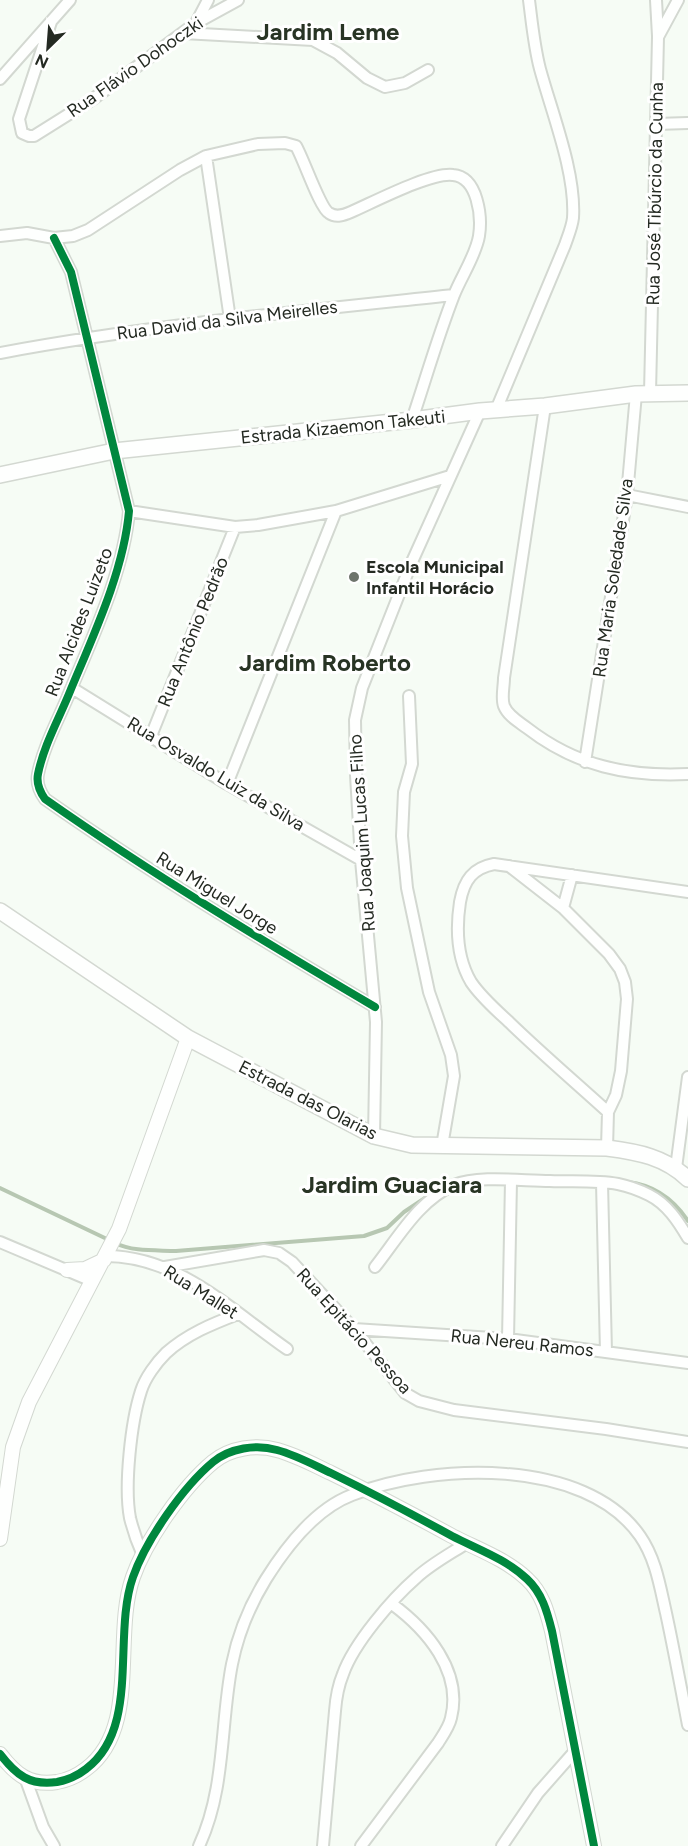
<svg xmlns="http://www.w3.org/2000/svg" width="688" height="1846" font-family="Figtree,sans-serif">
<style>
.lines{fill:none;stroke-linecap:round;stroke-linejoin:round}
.stream{stroke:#b7c7b2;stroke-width:4}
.minor-casing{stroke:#d3d8d1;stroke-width:14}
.tertiary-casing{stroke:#d3d8d1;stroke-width:16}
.secondary-casing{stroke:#d3d8d1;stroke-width:18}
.minor{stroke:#fefffe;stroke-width:10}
.tertiary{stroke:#fefffe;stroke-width:14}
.secondary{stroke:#fefffe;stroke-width:15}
.cycleway-casing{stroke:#fff;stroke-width:11}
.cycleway{stroke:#00873e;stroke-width:8}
.poi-dot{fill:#6e746c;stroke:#fff;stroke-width:2}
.labels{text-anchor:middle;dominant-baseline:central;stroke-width:6;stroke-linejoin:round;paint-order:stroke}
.street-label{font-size:18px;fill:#242a22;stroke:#fff}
.poi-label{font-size:18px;font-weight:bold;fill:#242a22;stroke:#fff;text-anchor:start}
.district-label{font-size:24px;font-weight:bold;fill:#283424;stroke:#fff}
</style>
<rect width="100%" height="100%" fill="#f6fcf5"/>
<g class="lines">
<path class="stream" d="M628,1182C654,1185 674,1200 688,1221
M0,1188L109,1240
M115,1243C133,1252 156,1250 176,1251L364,1236L387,1228L404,1212L434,1192"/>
<defs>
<path id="minor" d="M656,0L658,36
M51,22L19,119L22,133L29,136H34L93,99L196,23L238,0
M196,23L208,0
M183,33L313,40L337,53L367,78L385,87L405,83L428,70
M0,79L70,0
M656,124L688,123
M206,156L230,319
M0,236L27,233L54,238L73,236L88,230L180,170L206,156L258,144L285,143L296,146C304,160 320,208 329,213C336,218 344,215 351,212C374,202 431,172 453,175C478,177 482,217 479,236C476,255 461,277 454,295C438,336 426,378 412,420
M54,238L71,272L129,511C124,570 94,634 71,689C60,717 44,744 38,774C36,784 40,792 45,799C152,874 263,941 375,1007
M0,353C150,325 302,311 454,295
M650,393L658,37L678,0
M545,406L504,678C504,687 501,698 504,706C508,716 519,722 527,728C576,766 628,777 688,774
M496,410L565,245C568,236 572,227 573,218C576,173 552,113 540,69C534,46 532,23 529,0
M627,495L688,507
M129,511L235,527L258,525L336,511L450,476
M72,688L227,784L361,860
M409,696L412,764L404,792L402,836L407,888L429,992L451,1055L454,1076L442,1146
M151,736L235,527
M585,762L627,495L636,394
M227,784L336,511
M509,866L563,908L609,954L620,969L625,982L627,999L621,1071L616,1095L608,1112L607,1148
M563,908L572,875
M608,1112C575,1082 541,1053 509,1022C496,1010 481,997 471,982C457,958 456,928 460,902C464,880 473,868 494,864L688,892
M374,1136L376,1022L361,860L356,775L355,720L362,688L411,564L480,411
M676,1168L688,1077
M602,1183L606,1352
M0,1242L92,1281
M106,1256C178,1256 231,1310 287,1349
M165,1267L264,1250L279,1253L292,1262L354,1329L405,1393L419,1401L454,1410L606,1429L688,1442
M375,1267C398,1238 419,1200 454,1185C479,1175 522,1181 550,1181C572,1182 596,1180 618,1184C628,1186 639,1190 649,1195C667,1204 678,1221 688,1238
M354,1329L508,1339L688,1363
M508,1339L511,1181
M142,1553C137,1542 133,1530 130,1518C124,1486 131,1422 141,1391C145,1378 156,1363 166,1353C187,1334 212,1324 238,1314
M26,1780L43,1827L54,1846
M199,1846C226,1788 220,1725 232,1664C238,1634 250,1605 266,1579C286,1547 315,1509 352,1495C433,1463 585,1457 640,1536C656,1559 660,1587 666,1613C674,1650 681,1688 688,1725
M323,1846L335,1711C336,1698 338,1686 343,1674C354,1643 392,1599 416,1578C431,1564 450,1554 467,1543
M361,1846L438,1743C443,1735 449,1727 451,1718C463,1671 426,1629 392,1604
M502,1846L538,1793L575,1751"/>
<path id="tertiary" d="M67,1270L85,1269L104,1260
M0,1539L13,1447L29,1402L119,1229L188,1038
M0,1754C16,1775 30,1786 57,1782C68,1780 77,1776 86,1769C141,1728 112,1636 133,1577C146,1540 183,1487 213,1462C230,1448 256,1444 277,1450C296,1455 314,1465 331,1473C372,1493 412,1514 452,1536C477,1549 506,1559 527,1579C542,1593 547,1611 552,1631L594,1846"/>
<path id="secondary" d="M0,475L114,451L412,420L480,411L545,406L636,394L688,393
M0,911L188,1038L374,1136L412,1145L607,1148C638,1152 665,1157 688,1179"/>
</defs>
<use href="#minor" class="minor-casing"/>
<use href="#tertiary" class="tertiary-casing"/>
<use href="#secondary" class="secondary-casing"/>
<use href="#minor" class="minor"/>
<use href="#tertiary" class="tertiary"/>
<use href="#secondary" class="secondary"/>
<defs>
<path id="cycleway" d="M54,238L71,272L129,511C124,570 94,634 71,689C60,717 44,744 38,774C36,784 40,792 45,799C152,874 263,941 375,1007
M0,1754C16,1775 30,1786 57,1782C68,1780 77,1776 86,1769C141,1728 112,1636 133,1577C146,1540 183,1487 213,1462C230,1448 256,1444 277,1450C296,1455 314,1465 331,1473C372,1493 412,1514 452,1536C477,1549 506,1559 527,1579C542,1593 547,1611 552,1631L594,1846"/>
</defs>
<use href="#cycleway" class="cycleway-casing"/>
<use href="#cycleway" class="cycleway"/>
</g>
<circle class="poi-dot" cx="354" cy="577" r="6"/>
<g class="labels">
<g class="street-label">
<text transform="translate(135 67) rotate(-35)">Rua Flávio Dohoczki</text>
<text transform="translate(655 194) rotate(-89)">Rua José Tibúrcio da Cunha</text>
<text transform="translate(227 320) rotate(-7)">Rua David da Silva Meirelles</text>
<text transform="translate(343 427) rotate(-6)">Estrada Kizaemon Takeuti</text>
<text transform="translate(613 578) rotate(-82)">Rua Maria Soledade Silva</text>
<text transform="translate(79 622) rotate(-69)">Rua Alcides Luizeto</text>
<text transform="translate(193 632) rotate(-68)">Rua Antônio Pedrão</text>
<text transform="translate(216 774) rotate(31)">Rua Osvaldo Luiz da Silva</text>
<text transform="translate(362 833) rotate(-94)">Rua Joaquim Lucas Filho</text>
<text transform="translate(217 893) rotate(32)">Rua Miguel Jorge</text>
<text transform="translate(308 1100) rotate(27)">Estrada das Olarias</text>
<text transform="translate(201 1292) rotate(32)">Rua Mallet</text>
<text transform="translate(354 1331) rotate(48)">Rua Epitácio Pessoa</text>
<text transform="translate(522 1343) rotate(6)">Rua Nereu Ramos</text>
</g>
<g class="poi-label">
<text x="366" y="567">Escola Municipal<tspan x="366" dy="21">Infantil Horácio</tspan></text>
</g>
<g class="district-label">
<text x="328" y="31">Jardim Leme</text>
<text x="325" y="662">Jardim Roberto</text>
<text x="392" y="1184">Jardim Guaciara</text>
</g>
</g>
<g transform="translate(48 48) rotate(205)" stroke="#ffffff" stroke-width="4.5" paint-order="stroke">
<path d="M0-4.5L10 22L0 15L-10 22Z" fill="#242a22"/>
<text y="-9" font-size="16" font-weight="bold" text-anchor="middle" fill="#242a22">N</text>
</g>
</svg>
